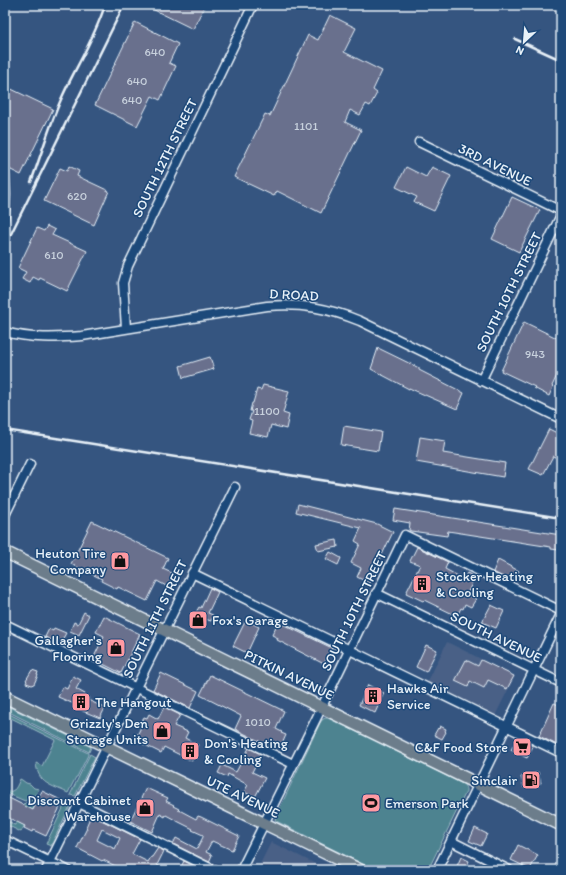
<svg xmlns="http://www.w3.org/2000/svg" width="566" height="875" font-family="Itim,sans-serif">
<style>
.built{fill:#486086}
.green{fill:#4e8390;stroke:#9bbac4}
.building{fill:#69708d;stroke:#e8f1f8;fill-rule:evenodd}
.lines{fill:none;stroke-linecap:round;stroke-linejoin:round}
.minor-casing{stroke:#e8f1f8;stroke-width:11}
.major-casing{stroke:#e8f1f8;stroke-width:14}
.minor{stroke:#1f4a7a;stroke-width:8}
.major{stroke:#6c7d8b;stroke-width:11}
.rail{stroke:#e8f1f8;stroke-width:2.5}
.labels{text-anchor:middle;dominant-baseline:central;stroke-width:3;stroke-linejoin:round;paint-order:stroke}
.number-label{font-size:12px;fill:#c8d1dd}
.street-label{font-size:14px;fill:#e8f1f8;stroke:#1f4a7a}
.poi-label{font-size:14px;fill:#e8f1f8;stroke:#1f4a7a;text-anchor:end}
</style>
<rect width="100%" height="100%" fill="#355580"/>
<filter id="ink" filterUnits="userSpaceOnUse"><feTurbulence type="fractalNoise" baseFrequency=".025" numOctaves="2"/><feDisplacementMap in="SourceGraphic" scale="8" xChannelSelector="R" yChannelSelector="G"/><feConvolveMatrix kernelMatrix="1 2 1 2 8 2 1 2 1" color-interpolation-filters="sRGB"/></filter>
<g filter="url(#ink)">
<path class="built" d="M447,642L515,676L495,716L427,683Z
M271,842L328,870H257Z"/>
<path class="green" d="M5,705L91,747L89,752L5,710Z
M5,712L88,753V755L77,777H76L68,793C51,785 38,784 36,763L42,766L55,740L5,715Z
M325,718H328L463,784C466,787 467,790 465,794L428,870H375L276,821L275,819L276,816L320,723L322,720Z
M90,754L95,757L75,796L70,795Z
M20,779L22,780L26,783L30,784L34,788L39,789L36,794L25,801L6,793L7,791C15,793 17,786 20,779Z
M37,797L38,798L36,801L38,803L34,807L21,832L5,824V817L9,821V823L11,822L12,824L15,825L23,804L26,803Z
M66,802L70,806L51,846L46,844Z"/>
<path class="building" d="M144,5H205L193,29Z
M330,15L356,28L344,52L382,71L373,90L377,93L370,106L366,104L360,115L350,110L345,122L361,130L321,213L277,191L274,196L234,177L265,114L270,116L308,35L318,40Z
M135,22L178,44L169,63L176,66L160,100L152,96L137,126L95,105Z
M5,86L53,109L21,175L5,167Z
M69,166L79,171L77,176L109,191L94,225L44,201L60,168L67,171Z
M406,167L426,177L432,167L451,176L434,211L414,202L417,197L396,187Z
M512,197L540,210L519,252L492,239Z
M47,226L55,230L52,235L87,251L67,291L40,278L39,280L33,277L30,283L22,279L26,272L18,268L37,228L44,231Z
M524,322L561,340V367L552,386L553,387L549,396L534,388L535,387L501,371Z
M378,348L419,368V370L464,393L457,409L409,388V389L371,369Z
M210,357L214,369L183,378L180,366Z
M263,385L289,391L283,413L289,415L286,429L271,425L268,437L249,433L252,421L249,420L252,411H250L252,403H253L257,389L261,390Z
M344,426L381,432L378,451L341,445Z
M549,429L561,435V460L553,456L543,475L529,469Z
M420,437L445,441L443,453L505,463L503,477L416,462Z
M298,504L377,524L393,532L379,561L378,560L369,583L357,577L361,568L351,563L360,544L355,541L361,528L296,512Z
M395,509L561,535V549L559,548V550L551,549V547L448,531L447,536L411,531L409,530L410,523L393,520Z
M92,521L168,558L163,569L174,574L168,587L157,581L147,601L118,587L117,589L101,581L102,579L71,564Z
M337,540L338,547L318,551L316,544Z
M417,547L448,562L445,569L464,579L467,573L475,577L467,594L476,599L471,607L465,604L463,609L461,608L457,616L424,600L423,601L406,593L420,565L410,561Z
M330,552L341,558L338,565L326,559Z
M498,560L519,571L513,582L493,572Z
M210,588L218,592L208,613L213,615L211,621L205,619L201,627L190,623L199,607L201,608Z
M491,605L504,611L496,628L482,622Z
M84,612L89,615L79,635L70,631L74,622L78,624Z
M104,616L140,634L121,673L93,659L104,636L96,632Z
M246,620L259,627L247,653L233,646Z
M278,622L332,648L324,664L277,640L278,638L272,635Z
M54,628L66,633L60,644L45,637L49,629L53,631Z
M426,645L437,650L426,672L416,667Z
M466,660L478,666L481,660L514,676L507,689L488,680L484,688L470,681L468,687L455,681Z
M32,670L38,672L37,675H38L34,684H33L32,685L26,683L27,681L26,680Z
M161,673L198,691L190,708L153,690Z
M210,675L284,711L276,729L282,732L281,733L286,735L282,744L277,742L276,743L270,740L267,745L235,729L241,716L200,695Z
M73,676L81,680L76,689L85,694L84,696L89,698L88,700L105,708L100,718L73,707L74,704L58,697L63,687L67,689Z
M368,685L384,693L375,713L359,705Z
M554,703L561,706V747L539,736Z
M164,707L180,715L174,726L188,732L185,738L198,745L192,761L164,747L161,753L135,740L141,727L139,726L144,717L147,718L149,714L158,719Z
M440,726L446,729L445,731L446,732L442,739L434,735L438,728L439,729Z
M517,738L533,746L527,758L511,750Z
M249,748L261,754L252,772L265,778L255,797L244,792L248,785L228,774L227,777L218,773L222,765L236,772Z
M538,772L541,783L524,788L521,777Z
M146,788L168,798L166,801L174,805L173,806L179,809L178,810L181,811L196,819L198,816L201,817L239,836L232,850L212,841L206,852L212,855L209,862L173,844L176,838L197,849L203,837V835L192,830L193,829L179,822L166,815L165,817L160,814L152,832L130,821Z
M42,791L63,801L46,836L33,830L32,832L24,828L25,826L5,816V796L33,810Z
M91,815L140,839L132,854L148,862L151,857H152L158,848L164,851L157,865L167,870H124L103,860L102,861L77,848L87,828L86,827ZM102,829L120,838L115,849L97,840Z
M475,828L487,834L481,846L469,841Z
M518,845L538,855L530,869L511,860Z
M461,857L469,861L465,870L457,866Z
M184,861L202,870H187L181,867Z"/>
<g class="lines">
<defs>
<path id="minor" d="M419,142L561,211
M126,328L123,283L128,266L253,5
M5,332C31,339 56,338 82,336L267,306C301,303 328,308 360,321L561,419
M481,381L561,215
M5,515L30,464
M192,573L561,753
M376,593L561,683
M5,624L293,764
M79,803L214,870
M5,840L67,870
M451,841L509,870
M46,870L235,487
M241,870L316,719L405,535L561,611
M437,870L561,614"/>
<path id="major" d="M5,552L561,825
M5,697L107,747L360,870"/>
</defs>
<use href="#minor" class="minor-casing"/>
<use href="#major" class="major-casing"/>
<use href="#minor" class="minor"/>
<use href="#major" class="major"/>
<path class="rail" d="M515,39L561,60
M31,182C42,153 50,123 63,95C77,65 95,37 105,5
M5,236C10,216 11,195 9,175
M5,246L124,5
M5,430L561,518"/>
</g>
</g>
<defs>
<symbol id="shop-square" viewBox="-11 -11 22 22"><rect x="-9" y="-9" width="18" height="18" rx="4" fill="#ff9aa2" stroke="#1f4a7a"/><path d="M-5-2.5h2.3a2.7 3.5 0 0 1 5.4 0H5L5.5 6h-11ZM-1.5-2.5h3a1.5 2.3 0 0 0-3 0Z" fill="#111"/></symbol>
<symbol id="building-square" viewBox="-11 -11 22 22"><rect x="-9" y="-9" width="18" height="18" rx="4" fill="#ff9aa2" stroke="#1f4a7a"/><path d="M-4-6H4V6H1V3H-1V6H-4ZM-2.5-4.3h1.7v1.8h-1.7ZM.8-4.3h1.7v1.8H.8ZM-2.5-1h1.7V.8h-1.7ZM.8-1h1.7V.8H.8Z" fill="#111"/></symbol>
<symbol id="supermarket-square" viewBox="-11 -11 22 22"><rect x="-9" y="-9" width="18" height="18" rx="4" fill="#ff9aa2" stroke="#1f4a7a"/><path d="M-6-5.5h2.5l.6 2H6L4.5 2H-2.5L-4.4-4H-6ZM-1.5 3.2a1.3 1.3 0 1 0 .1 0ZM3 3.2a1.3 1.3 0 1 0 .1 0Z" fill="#111"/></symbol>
<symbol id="fuel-square" viewBox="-11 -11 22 22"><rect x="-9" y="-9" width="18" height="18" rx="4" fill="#ff9aa2" stroke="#1f4a7a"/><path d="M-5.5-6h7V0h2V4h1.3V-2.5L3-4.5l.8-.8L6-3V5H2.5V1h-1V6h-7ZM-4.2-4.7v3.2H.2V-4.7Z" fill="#111"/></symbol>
<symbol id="stadium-square" viewBox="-11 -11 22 22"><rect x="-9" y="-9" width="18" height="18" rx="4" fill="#ff9aa2" stroke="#1f4a7a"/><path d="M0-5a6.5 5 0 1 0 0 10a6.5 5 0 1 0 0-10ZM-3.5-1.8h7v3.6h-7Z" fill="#111"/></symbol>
</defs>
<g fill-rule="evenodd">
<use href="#shop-square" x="109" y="550" width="22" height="22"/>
<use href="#building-square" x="411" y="573" width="22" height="22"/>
<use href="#shop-square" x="187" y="609" width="22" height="22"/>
<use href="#shop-square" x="105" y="637" width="22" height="22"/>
<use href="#building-square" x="362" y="685" width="22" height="22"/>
<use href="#building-square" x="70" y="691" width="22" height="22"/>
<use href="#shop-square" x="151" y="720" width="22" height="22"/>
<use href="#supermarket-square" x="511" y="736" width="22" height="22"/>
<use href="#building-square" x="179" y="740" width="22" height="22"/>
<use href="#fuel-square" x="520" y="769" width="22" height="22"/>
<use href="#stadium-square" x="360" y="792" width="22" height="22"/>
<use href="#shop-square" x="134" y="797" width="22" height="22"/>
</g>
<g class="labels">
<g class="number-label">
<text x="155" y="52">640</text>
<text x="137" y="81">640</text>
<text x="132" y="100">640</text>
<text x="306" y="126">1101</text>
<text x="77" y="196">620</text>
<text x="54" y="255">610</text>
<text x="535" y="354">943</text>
<text x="267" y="411">1100</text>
<text x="258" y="722">1010</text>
</g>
<g class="street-label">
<text transform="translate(165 158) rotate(-64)">SOUTH 12TH STREET</text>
<text transform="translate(495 165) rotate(26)">3RD AVENUE</text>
<text transform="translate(509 292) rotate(-64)">SOUTH 10TH STREET</text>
<text transform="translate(294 295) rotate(3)">D ROAD</text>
<text transform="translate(354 611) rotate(-64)">SOUTH 10TH STREET</text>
<text transform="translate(155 619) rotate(-64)">SOUTH 11TH STREET</text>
<text transform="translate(496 637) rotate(26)">SOUTH AVENUE</text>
<text transform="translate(289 675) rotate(26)">PITKIN AVENUE</text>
<text transform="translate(243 797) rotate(26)">UTE AVENUE</text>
</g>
<g class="poi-label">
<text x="106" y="553">Heuton Tire<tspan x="106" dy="16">Company</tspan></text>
<text x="436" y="576" text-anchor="start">Stocker Heating<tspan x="436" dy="16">&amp; Cooling</tspan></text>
<text x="212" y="620" text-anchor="start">Fox's Garage</text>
<text x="102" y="640">Gallagher's<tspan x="102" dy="16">Flooring</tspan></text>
<text x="387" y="688" text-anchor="start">Hawks Air<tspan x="387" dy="16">Service</tspan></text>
<text x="95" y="702" text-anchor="start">The Hangout</text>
<text x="148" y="723">Grizzly's Den<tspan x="148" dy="16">Storage Units</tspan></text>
<text x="204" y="743" text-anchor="start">Don's Heating<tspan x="204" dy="16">&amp; Cooling</tspan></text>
<text x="508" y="747">C&amp;F Food Store</text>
<text x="517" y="780">Sinclair</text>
<text x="131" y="800">Discount Cabinet<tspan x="131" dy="16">Warehouse</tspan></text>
<text x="385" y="803" text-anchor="start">Emerson Park</text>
</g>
</g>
<rect width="566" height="875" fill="none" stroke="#1f4a7a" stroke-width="20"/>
<rect x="10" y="10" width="546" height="855" fill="none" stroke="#e8f1f8" stroke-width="1.5" filter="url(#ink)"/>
<g transform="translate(524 42) rotate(206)" stroke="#1f4a7a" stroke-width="3" paint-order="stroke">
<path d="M0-3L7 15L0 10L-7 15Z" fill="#e8f1f8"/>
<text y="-6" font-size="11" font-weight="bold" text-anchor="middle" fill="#e8f1f8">N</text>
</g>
</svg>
